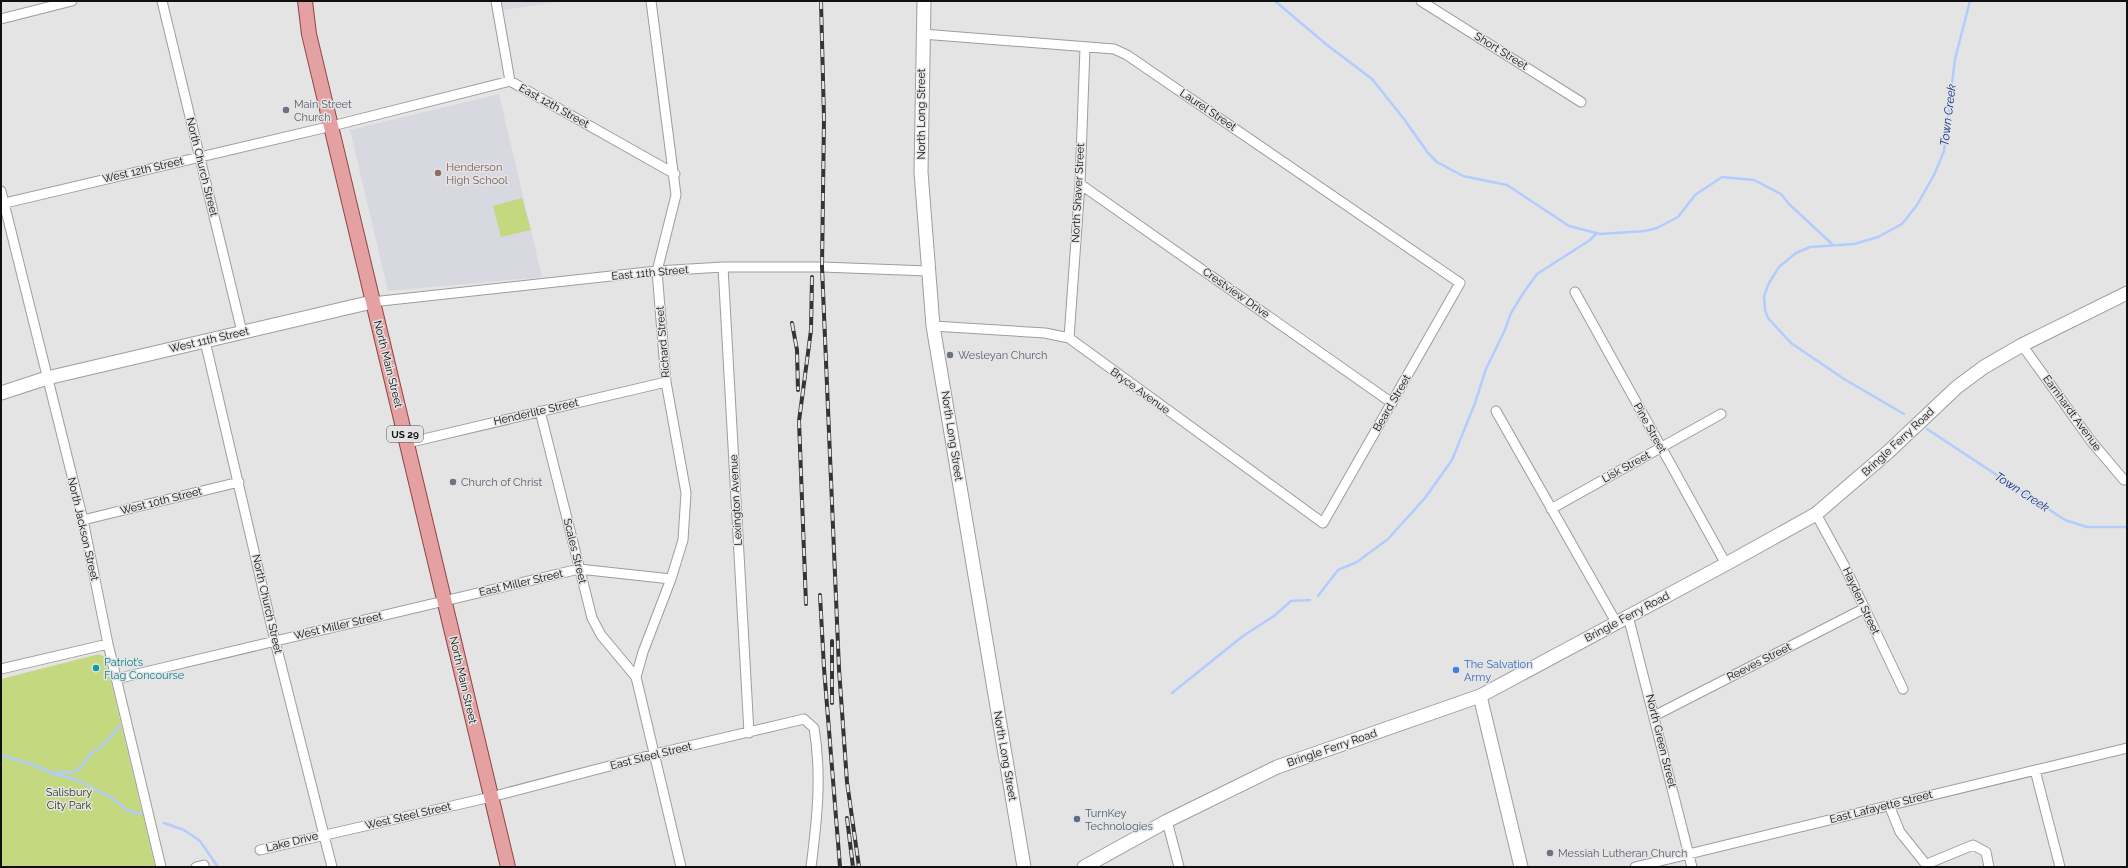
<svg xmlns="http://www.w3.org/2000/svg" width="2128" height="868" font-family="Raleway,sans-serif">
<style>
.built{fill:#d8d8e0}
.green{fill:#c3d87f}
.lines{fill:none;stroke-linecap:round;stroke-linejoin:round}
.stream{stroke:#b3ccfe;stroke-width:2.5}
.street-casing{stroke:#9d9d9e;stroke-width:11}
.secondary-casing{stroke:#9d9d9e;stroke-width:15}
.primary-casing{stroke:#8f4446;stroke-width:16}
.street{stroke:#fff;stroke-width:9}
.secondary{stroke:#fff;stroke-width:13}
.primary{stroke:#e5a0a1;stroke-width:14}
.rail-casing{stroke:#343435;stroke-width:4}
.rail{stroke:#e4e4e5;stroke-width:2.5;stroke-dasharray:8;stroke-linecap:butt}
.worship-dot{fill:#6b7280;stroke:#e4e4e5;stroke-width:1.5}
.education-dot{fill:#8d6e63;stroke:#e4e4e5;stroke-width:1.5}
.culture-dot{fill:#0f9aa8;stroke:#e4e4e5;stroke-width:1.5}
.shop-dot{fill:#3f7fe0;stroke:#e4e4e5;stroke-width:1.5}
.service-dot{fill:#5c6f8a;stroke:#e4e4e5;stroke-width:1.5}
.labels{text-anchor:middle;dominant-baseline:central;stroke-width:3;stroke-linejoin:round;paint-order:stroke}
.shield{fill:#e4e4e5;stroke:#505051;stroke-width:1}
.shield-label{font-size:10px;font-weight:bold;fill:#101011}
.street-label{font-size:11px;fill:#101011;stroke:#e4e4e5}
.worship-label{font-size:11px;fill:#5b616d;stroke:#e4e4e5;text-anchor:start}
.education-label{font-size:11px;fill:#785e54;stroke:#e4e4e5;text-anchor:start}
.culture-label{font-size:11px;fill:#0d838f;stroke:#e4e4e5;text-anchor:start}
.shop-label{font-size:11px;fill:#366cbe;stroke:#e4e4e5;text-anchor:start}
.park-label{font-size:11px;fill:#30380f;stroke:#e4e4e5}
.service-label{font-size:11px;fill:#4e5e75;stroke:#e4e4e5;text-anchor:start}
.water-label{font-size:12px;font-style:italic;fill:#10318c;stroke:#e4e4e5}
</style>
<rect width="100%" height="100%" fill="#e4e4e5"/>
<path class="built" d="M501,1H565L502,10Z
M499,94L542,277L388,291L350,130Z"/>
<path class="green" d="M522,198L531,230L501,237L493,206Z
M99,654L105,657L155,866L1,867V679Z"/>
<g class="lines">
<path class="stream" d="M1275,1L1327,45L1372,79L1404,119L1428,153L1437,162L1463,176L1507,185L1569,226L1600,234L1645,231L1657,228L1678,217L1695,195L1722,177L1754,180L1781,194L1789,204L1832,244
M1904,414L1844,379L1791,343L1768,318L1765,310L1764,296L1769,283L1779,267L1796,253L1810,247L1854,244L1878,237L1902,224L1917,205L1934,175L1944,151L1955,59L1970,1
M1927,429L2065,520L2087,527H2127
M1318,596L1338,570L1357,562L1388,539L1425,498L1452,460L1475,403L1486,369L1504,332L1511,313L1524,292L1537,274L1590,240L1596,234
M1172,693L1243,636L1274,616L1291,601L1310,600
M1,755L34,765L51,773L77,780L112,798L127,810L141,814
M52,773L75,772L78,770L93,752L101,747L120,726
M164,823L184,830L200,841L218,867"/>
<defs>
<path id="street" d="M162,1L242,332
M496,1L510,81
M651,1L676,195L657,271L666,382L686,493L683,540L671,579L643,652L636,677L681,867
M1421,1L1581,102
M1,19L72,1
M922,34L1114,49L1127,55L1460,283L1323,523L1069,338L1045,333L933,326
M1080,184L1392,403
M1,191L83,520L108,644L161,867
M1,204L332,126L510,81L675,174
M723,267L749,733
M1575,292L1726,564
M372,302L657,271L723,267H822L928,271
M1069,338L1080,184L1085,48
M205,341L275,641L332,867
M2022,345L2091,441L2124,480
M540,411L592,618L601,635L636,677
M1496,411L1616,622
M407,443L666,382
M1551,509L1721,414
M1816,514L1844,565L1903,689
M83,520L239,482
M1628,616L1692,867
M1,669L108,644
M116,679L579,569L671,579
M1654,716L1865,608
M2035,770L2060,867
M1889,805L1900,832L1928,867
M1167,821L1179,867
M260,850L491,797L655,754L804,719L814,728C822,775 817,820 811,867
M1927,864L1973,845L1986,852L1989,867
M196,867L204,865
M1635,867L2127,748"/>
<path id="secondary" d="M924,1L921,172L933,326L1024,867
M1,393L47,378L372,302
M1480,696L1521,867
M1084,867L1167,821L1277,767L1480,696L1726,564L1816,514L1887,453L1957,387L1984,367L2022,345L2127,293"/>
<path id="primary" d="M305,1L309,34L508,867"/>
</defs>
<use href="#street" class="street-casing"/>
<use href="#secondary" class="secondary-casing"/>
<use href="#primary" class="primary-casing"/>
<use href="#street" class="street"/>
<use href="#secondary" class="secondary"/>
<use href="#primary" class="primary"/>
<defs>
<path id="rail" d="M821,1L824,119L822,267L839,669L847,782L859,867
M792,323L797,350L798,390
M820,595L824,668L840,867
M806,604L799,421L811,330L812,277
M832,703V641
M847,818L853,867"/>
</defs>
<use href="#rail" class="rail-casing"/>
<use href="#rail" class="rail"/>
</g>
<g class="worship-dot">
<circle cx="286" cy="110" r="4"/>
<circle cx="950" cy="355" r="4"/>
<circle cx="453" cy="482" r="4"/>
<circle cx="1550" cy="853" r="4"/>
</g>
<circle class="education-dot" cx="438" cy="173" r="4"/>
<circle class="culture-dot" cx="96" cy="668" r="4"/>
<circle class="shop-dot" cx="1456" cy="670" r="4"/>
<circle class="service-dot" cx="1077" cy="819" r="4"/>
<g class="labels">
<rect class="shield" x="387" y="426" width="36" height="16" rx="3"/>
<g class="shield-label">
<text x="405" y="434">US 29</text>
</g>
<g class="street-label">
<text transform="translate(1501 51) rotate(32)">Short Street</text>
<text transform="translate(554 106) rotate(29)">East 12th Street</text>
<text transform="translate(1208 110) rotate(34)">Laurel Street</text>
<text transform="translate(921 114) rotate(-90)">North Long Street</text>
<text transform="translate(202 167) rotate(76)">North Church Street</text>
<text transform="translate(143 170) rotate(-13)">West 12th Street</text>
<text transform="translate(1078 193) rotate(-87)">North Shaver Street</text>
<text transform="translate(650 273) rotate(-5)">East 11th Street</text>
<text transform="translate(1236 293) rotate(35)">Crestview Drive</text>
<text transform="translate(209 340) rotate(-13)">West 11th Street</text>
<text transform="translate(663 342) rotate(-95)">Richard Street</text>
<text transform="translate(388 364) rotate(76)">North Main Street</text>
<text transform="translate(1140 391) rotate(36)">Bryce Avenue</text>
<text transform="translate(1392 403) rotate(-60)">Beard Street</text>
<text transform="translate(536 412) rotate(-13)">Henderlite Street</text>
<text transform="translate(2072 413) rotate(54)">Earnhardt Avenue</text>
<text transform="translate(1650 428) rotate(61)">Pine Street</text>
<text transform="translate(952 436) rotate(81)">North Long Street</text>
<text transform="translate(1898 442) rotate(-43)">Bringle Ferry Road</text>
<text transform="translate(1626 467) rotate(-29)">Lisk Street</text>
<text transform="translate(736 500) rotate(-93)">Lexington Avenue</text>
<text transform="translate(161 501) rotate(-14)">West 10th Street</text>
<text transform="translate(83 529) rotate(77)">North Jackson Street</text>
<text transform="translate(575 551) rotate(76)">Scales Street</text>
<text transform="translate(521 583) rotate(-13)">East Miller Street</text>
<text transform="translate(1861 601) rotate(65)">Hayden Street</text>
<text transform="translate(267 604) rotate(77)">North Church Street</text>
<text transform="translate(1627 617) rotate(-28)">Bringle Ferry Road</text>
<text transform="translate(338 626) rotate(-13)">West Miller Street</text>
<text transform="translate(1759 662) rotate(-27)">Reeves Street</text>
<text transform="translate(463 680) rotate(77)">North Main Street</text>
<text transform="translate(1661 741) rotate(76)">North Green Street</text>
<text transform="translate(1332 748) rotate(-19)">Bringle Ferry Road</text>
<text transform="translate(651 756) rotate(-14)">East Steel Street</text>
<text transform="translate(1005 756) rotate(80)">North Long Street</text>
<text transform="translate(1881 807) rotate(-14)">East Lafayette Street</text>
<text transform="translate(408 816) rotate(-13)">West Steel Street</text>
<text transform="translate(292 842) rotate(-14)">Lake Drive</text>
</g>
<g class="worship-label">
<text x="294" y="104">Main Street<tspan x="294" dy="13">Church</tspan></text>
<text x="958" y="355">Wesleyan Church</text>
<text x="461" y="482">Church of Christ</text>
<text x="1558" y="853">Messiah Lutheran Church</text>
</g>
<g class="education-label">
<text x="446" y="167">Henderson<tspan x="446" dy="13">High School</tspan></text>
</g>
<g class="culture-label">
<text x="104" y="662">Patriot’s<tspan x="104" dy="13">Flag Concourse</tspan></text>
</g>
<g class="shop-label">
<text x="1464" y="664">The Salvation<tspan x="1464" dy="13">Army</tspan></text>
</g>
<g class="park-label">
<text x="69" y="792">Salisbury<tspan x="69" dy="13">City Park</tspan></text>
</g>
<g class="service-label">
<text x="1085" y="813">TurnKey<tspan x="1085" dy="13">Technologies</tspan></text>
</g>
<g class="water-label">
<text transform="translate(1948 115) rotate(-83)">Town Creek</text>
<text transform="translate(2022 492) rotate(33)">Town Creek</text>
</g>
</g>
<rect width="2128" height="868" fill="none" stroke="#101011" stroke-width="4"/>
</svg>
